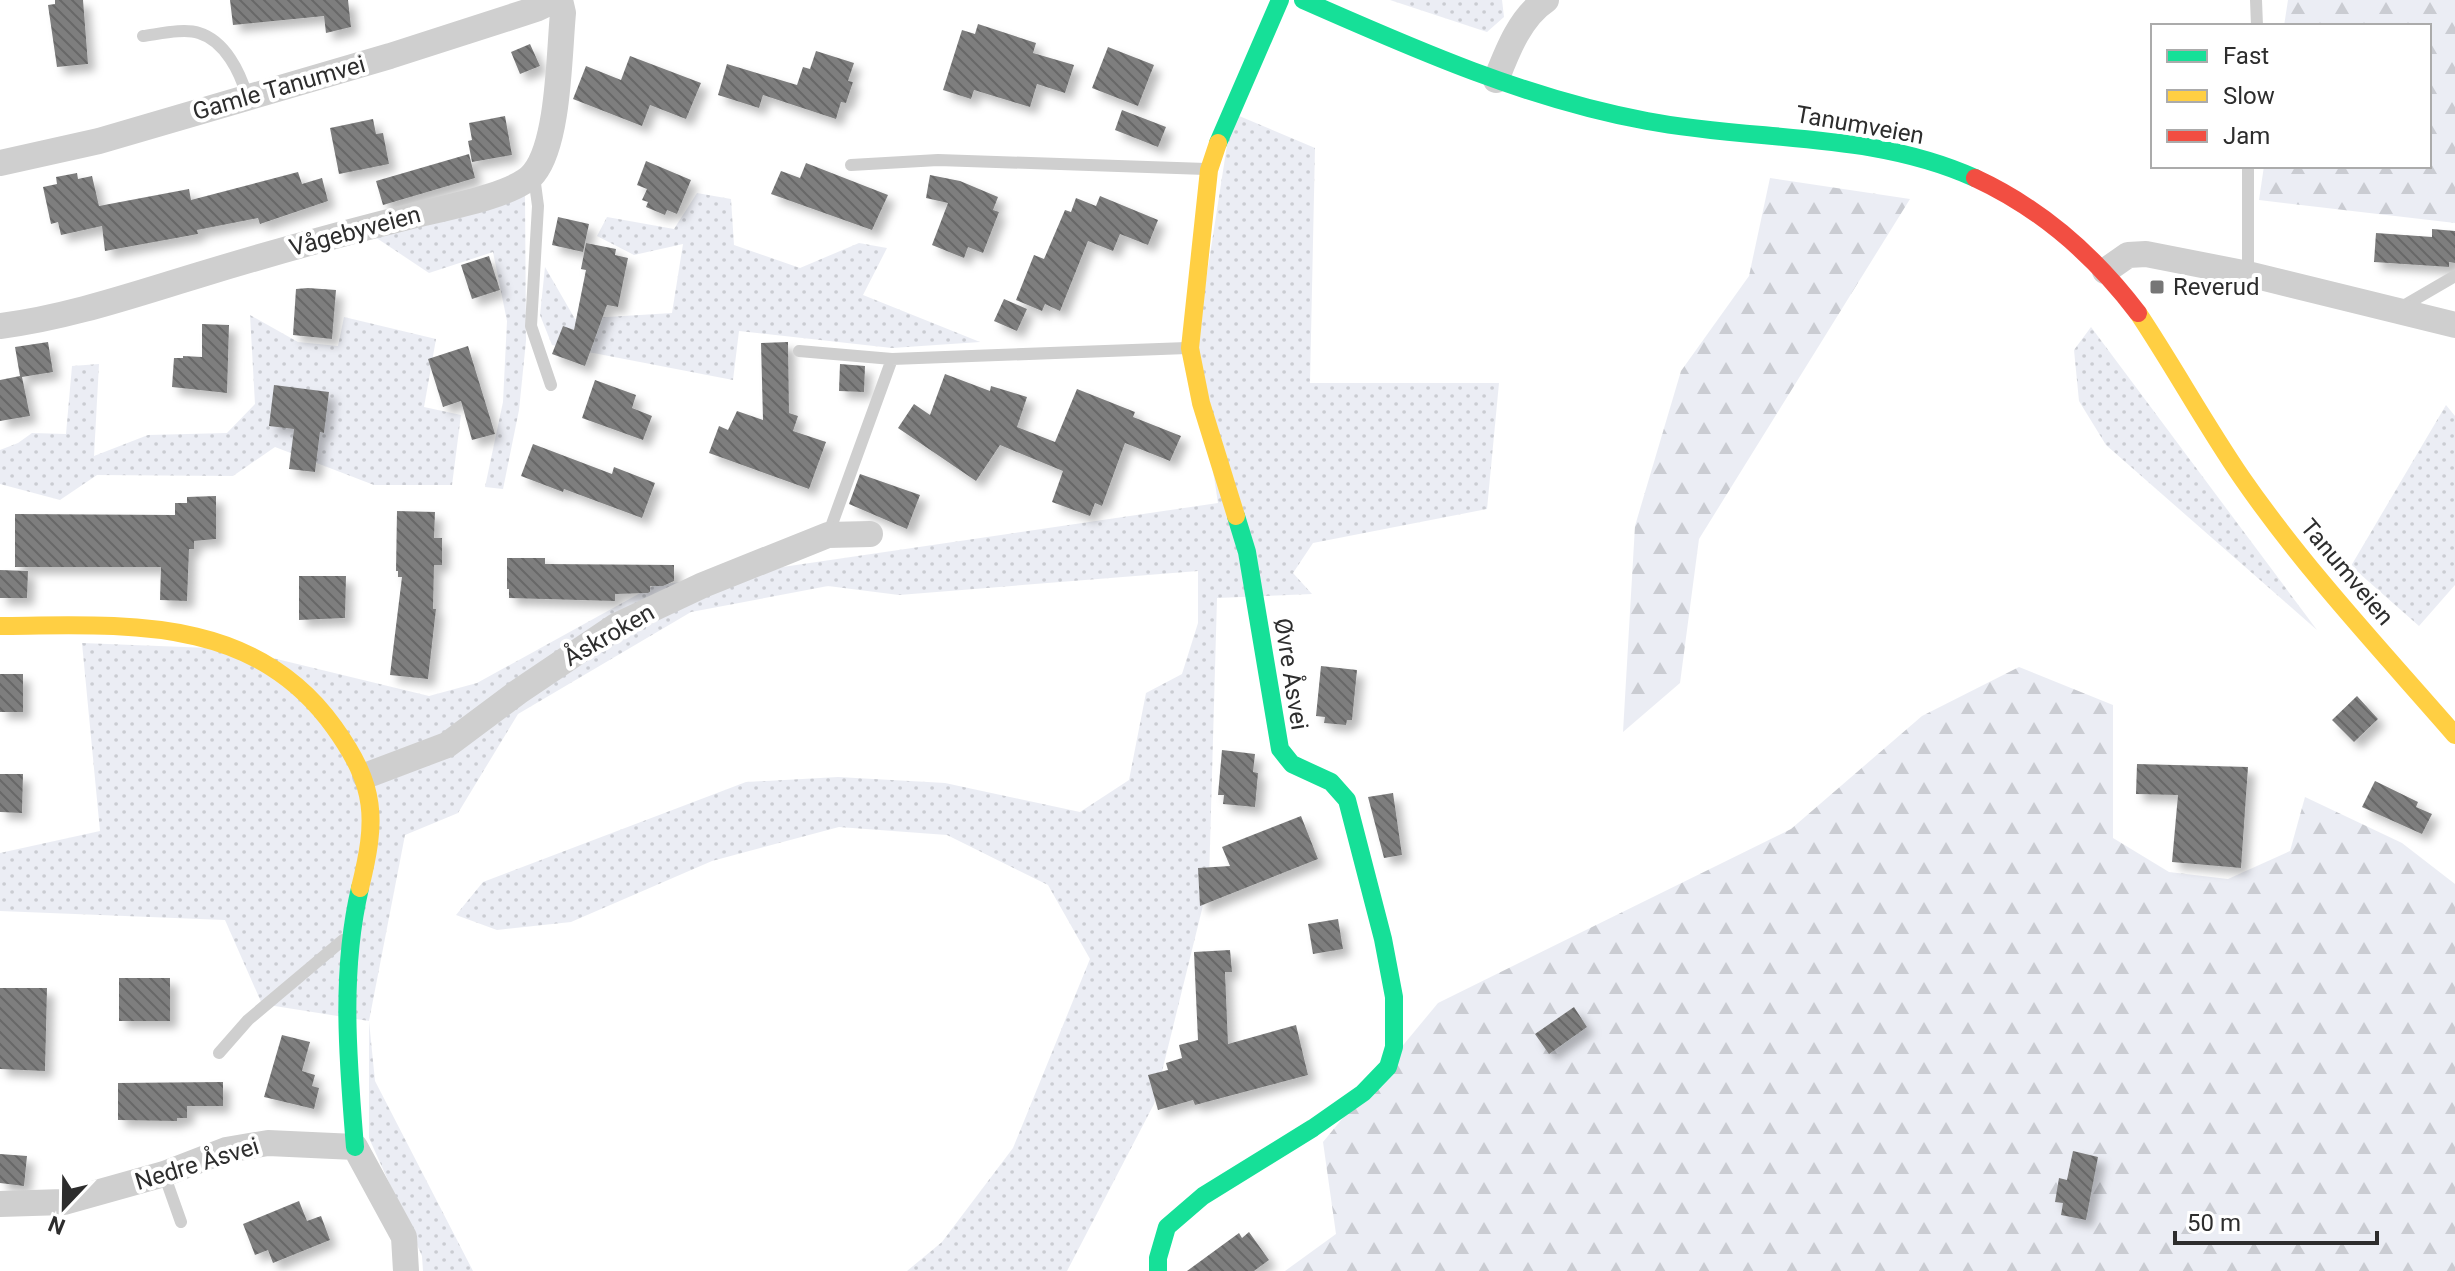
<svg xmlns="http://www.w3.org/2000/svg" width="2455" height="1271" font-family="Roboto,sans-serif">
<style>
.green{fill:url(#green-dots)}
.forest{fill:url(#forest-firs)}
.building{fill:url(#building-back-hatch);filter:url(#shadow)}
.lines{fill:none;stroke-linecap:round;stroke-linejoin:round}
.lane{stroke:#cfcfcf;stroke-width:12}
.street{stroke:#cfcfcf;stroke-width:26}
.fast{stroke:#16e098;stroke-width:18}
.slow{stroke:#ffcf43;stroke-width:18}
.jam{stroke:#f24e42;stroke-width:18}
.poi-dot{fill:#767676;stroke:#fff;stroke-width:3}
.labels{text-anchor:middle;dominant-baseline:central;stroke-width:8;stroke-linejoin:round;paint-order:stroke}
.street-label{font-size:24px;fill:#2d2d2d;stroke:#fff}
.poi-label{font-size:24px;fill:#2d2d2d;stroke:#fff;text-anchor:start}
</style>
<defs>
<pattern id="green-dots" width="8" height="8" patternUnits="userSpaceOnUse" patternTransform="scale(2)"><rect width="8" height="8" fill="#ebedf4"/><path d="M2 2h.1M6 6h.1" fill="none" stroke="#caccd2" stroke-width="1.8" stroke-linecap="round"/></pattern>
<pattern id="forest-firs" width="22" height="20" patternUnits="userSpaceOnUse" patternTransform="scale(2)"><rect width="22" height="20" fill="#ebedf4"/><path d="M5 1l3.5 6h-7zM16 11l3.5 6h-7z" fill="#caccd2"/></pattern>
<pattern id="building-back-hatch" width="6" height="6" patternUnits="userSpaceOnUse" patternTransform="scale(2)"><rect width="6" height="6" fill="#7e7e7e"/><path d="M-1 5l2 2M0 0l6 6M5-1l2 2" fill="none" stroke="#686868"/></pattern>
<filter id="shadow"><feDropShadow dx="7" dy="7" stdDeviation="4" flood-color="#0004"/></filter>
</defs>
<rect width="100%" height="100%" fill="#fff"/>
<path class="green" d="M1390,0H1502L1504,17L1487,32Z
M1232,113L1315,148L1310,383H1499L1487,509L1313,543L1293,573L1312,594L1217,598L1209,881L1154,1104L1067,1271H907L942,1242L1013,1148L1090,959L1048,885L947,835L839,827L712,861L571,922L497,930L456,915L483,882L746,782L838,777L945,783L1080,812L1129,780L1146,693L1182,674L1198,623V571L899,595L828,586L691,612L518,714L458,813L405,835L369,1021L375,1081L473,1271H423L422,1256L369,1138V1021L262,1004L225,920L0,911V853L100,831L82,643L235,649L429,696L477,683L653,586L1218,503L1195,351Z
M697,193L731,199L734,245L800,268L859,243L887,248L863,295L980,342L892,348L739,331L733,380L552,345L540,315L545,267L575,319L672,313L683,244L634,255L597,236L607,217L674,229Z
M525,194L526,341L519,410L503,489L485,487L503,402L507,321L493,252L429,273L375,237Z
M250,315L298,342L338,346L344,317L436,339L424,407L461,415L452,485H374L275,447L233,476L97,475L60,500L0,484V450L18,443L32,433L66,434L72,366L99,364L94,456L148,435L227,433L255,404Z
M2091,327L2317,630L2106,445L2079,401L2074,350Z
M2446,405L2455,416V585L2419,626L2351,566Z"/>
<path class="forest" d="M2288,0H2455V223L2259,200L2264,166H2429V26H2284Z
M1770,178L1910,199L1699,539L1680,683L1623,732L1635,526L1681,371L1749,276Z
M2019,667L2113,705V838L2169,872L2228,879L2290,851L2305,797L2402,843L2455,884V1271H1285L1336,1234L1323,1142L1438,1003L1791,829L1922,716Z"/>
<path class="building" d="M55,0H83L88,64L57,67L48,5L55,4Z
M230,0H348L351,27L326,33L324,16L233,25Z
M978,24L1036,43L1033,53L1074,65L1065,93L1037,84L1030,107L974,90L971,99L943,90L962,30L975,34Z
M530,44L540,66L520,74L511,52Z
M1108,47L1154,65L1138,106L1092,88Z
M816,51L854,63L848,81L853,82L846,103L841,102L836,119L763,95L759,108L718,95L727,64L797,85L803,67L810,69Z
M630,56L701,83L686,119L650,105L642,126L573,99L586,66L621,80Z
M1122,110L1166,127L1158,147L1115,130Z
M505,116L512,155L472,162L468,141L472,140L469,123Z
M373,119L376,134L383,133L389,164L339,174L330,128Z
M469,154L475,178L383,205L376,181Z
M646,161L691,180L677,214L667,210L665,215L646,207L648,202L642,200L647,189L637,185Z
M806,163L888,195L872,230L771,194L781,171L800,178Z
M298,172L302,184L322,178L328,201L260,224L258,218L197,230L198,234L105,251L102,226L61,235L58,222L51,224L43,187L57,184L56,177L77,173L78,179L92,176L99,206L189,189L191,200Z
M930,175L960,181L998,197L993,210L999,212L983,253L968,247L964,258L932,245L948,203L926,198Z
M1100,196L1158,220L1148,245L1120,234L1113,251L1088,241L1060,311L1045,304L1042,311L1016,300L1034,255L1044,259L1065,210L1071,212L1076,198L1096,206Z
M558,217L589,224L583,252L552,245Z
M2432,229L2455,231V263L2449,262V267L2374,262L2376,233L2432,237Z
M586,243L616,249L615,255L628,258L618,307L607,305L585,366L552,354L563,326L574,330L586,270L581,269Z
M489,256L500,290L472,299L461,265Z
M308,288L336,290L332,339L293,335L296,289Z
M1004,299L1027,309L1017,331L994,321Z
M202,324L229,325L227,393L172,387L174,358H183V356L202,357Z
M48,342L53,372L22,377L30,416L0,421V380L20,376L15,347Z
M788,342L789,413L798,416L793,431L826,442L809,489L709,453L719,426L728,430L737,411L763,420L761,343Z
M468,346L495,434L472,440L461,401L443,407L428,359Z
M840,364L865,366L864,392L839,391Z
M945,374L990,391L991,386L1027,397L1017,427L1055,442L1077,389L1135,412L1133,417L1181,436L1170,461L1125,443L1102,506L1095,503L1090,516L1052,502L1063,471L1000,445L976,481L898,428L914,404L930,415Z
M595,380L636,395L632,408L652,416L643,440L582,418Z
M274,385L329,392L324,433L320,432L315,472L289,469L294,429L269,426Z
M533,444L612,474L614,467L655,483L642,518L564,489L563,492L521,476Z
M860,474L920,495L907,529L849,504Z
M216,496V539L194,541V549H189L187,601L160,600L161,567H15V514L175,515V503H187V497Z
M397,511L435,512L434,538H442V565H434L433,609H436L428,679L390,675L402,577H398V571H396Z
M507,558H545V564L674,565V581L663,586H650V592L648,593L615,594V601L509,598V589H507Z
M0,570L28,571L27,598H0Z
M299,576H346L345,618L299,620Z
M1321,666L1357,670L1352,720H1347L1346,725L1324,723L1325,717L1316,716Z
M0,674H23V712H0Z
M2357,696L2378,719L2354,742L2332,720Z
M1222,750L1255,754L1253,772L1258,773L1255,807L1223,804L1224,795H1218Z
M2137,764L2248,767L2241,868L2172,862L2178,795L2136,794Z
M0,774H23L22,813L0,812Z
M2375,781L2418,802L2416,807L2432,814L2422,834L2362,807Z
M1393,793L1402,855L1384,858L1368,797Z
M1301,816L1318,859L1200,906L1198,868L1230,866L1222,847Z
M1338,919L1343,949L1313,954L1308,924Z
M1230,950L1232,972H1225L1228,1044L1296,1025L1308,1075L1195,1105L1193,1100L1158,1110L1148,1075L1168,1070L1166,1063L1182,1058L1179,1045L1198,1040L1194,952Z
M119,978H170V1021H119Z
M0,988H47L45,1071L0,1069Z
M1574,1007L1587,1027L1549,1054L1535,1034Z
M282,1035L310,1042L302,1071L315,1075L312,1086L319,1088L314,1109L264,1097Z
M223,1082V1106H187V1118H177V1121L118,1120V1083Z
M2073,1151L2098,1157L2086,1220L2061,1215L2063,1203L2055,1202L2059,1178L2067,1180Z
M0,1154L27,1156L24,1186L0,1183Z
M299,1201L307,1221L321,1216L330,1240L273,1263L268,1250L255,1255L243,1224Z
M1249,1232L1269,1260L1254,1271H1187L1239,1233L1242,1238Z"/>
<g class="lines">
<path class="lane" d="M2256,0L2257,26
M143,36C159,34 184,28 199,33C225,41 240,72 247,96
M851,165L938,160L1206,169
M534,176L538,206L531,326L551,385
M2248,274V166
M2400,308L2455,276
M799,351L892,359L1187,348
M828,535L892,359
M219,1053L248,1020L343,940
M164,1174L181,1222"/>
<path class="street" d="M1496,80C1507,52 1520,17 1546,0
M0,163L99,141L390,56L536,9L555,0
M2105,271L2128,255L2146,254L2248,274L2455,325
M0,326C66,318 136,294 199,275C271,253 343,233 416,215C444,208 517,195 534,173C559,142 559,54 563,13L560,0
M365,776L447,745L518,692L616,626L703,585L828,535L870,534
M0,1204L64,1202L164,1174L226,1150L268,1143L355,1147L404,1237L406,1271"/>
<path class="fast" d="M1303,0C1414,49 1527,99 1647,121C1757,142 1871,131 1975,178
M1218,143L1280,0
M355,1147C348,1061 340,973 360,888
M1158,1271V1258L1167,1227L1203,1196L1313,1128L1363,1093L1388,1067L1394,1047V997L1383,939L1347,800L1331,782L1292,764L1280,749L1247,552L1236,516"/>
<path class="slow" d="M1218,143L1209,170L1190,348L1201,403L1236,516
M2138,313C2174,367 2205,424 2242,478C2305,569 2382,651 2455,735
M0,626C124,625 253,614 334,727C377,787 377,819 360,888"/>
<path class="jam" d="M1975,178C2042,209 2094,255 2138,313"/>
</g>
<rect class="poi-dot" x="2149" y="279" width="16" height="16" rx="4"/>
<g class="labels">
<g class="street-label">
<text transform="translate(279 88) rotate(-16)">Gamle Tanumvei</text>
<text transform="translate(1860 125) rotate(10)">Tanumveien</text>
<text transform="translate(355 231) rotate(-15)">Vågebyveien</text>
<text transform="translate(2347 572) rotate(50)">Tanumveien</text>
<text transform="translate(609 635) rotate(-30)">Åskroken</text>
<text transform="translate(1291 674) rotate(81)">Øvre Åsvei</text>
<text transform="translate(197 1164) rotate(-17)">Nedre Åsvei</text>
</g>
<g class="poi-label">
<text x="2173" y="287">Reverud</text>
</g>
</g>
<rect x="2151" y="24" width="280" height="144" fill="#ffffff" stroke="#ababab" stroke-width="2"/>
<rect x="2167" y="50" width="40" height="12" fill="#16e098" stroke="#ababab" stroke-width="2"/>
<text x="2223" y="64" font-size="24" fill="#2d2d2d">Fast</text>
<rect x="2167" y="90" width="40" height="12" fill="#ffcf43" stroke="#ababab" stroke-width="2"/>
<text x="2223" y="104" font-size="24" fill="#2d2d2d">Slow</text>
<rect x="2167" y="130" width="40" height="12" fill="#f24e42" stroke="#ababab" stroke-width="2"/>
<text x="2223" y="144" font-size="24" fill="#2d2d2d">Jam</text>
<g transform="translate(64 1207) rotate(202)" stroke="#ffffff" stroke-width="6" paint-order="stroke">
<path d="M0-6L14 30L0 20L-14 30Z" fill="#2d2d2d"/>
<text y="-12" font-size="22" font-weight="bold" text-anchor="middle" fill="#2d2d2d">N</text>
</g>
<path d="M2175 1231v12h202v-12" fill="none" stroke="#2d2d2d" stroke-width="4"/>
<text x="2187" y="1231" font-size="24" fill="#2d2d2d" stroke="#ffffff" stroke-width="6" paint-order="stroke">50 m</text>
</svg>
